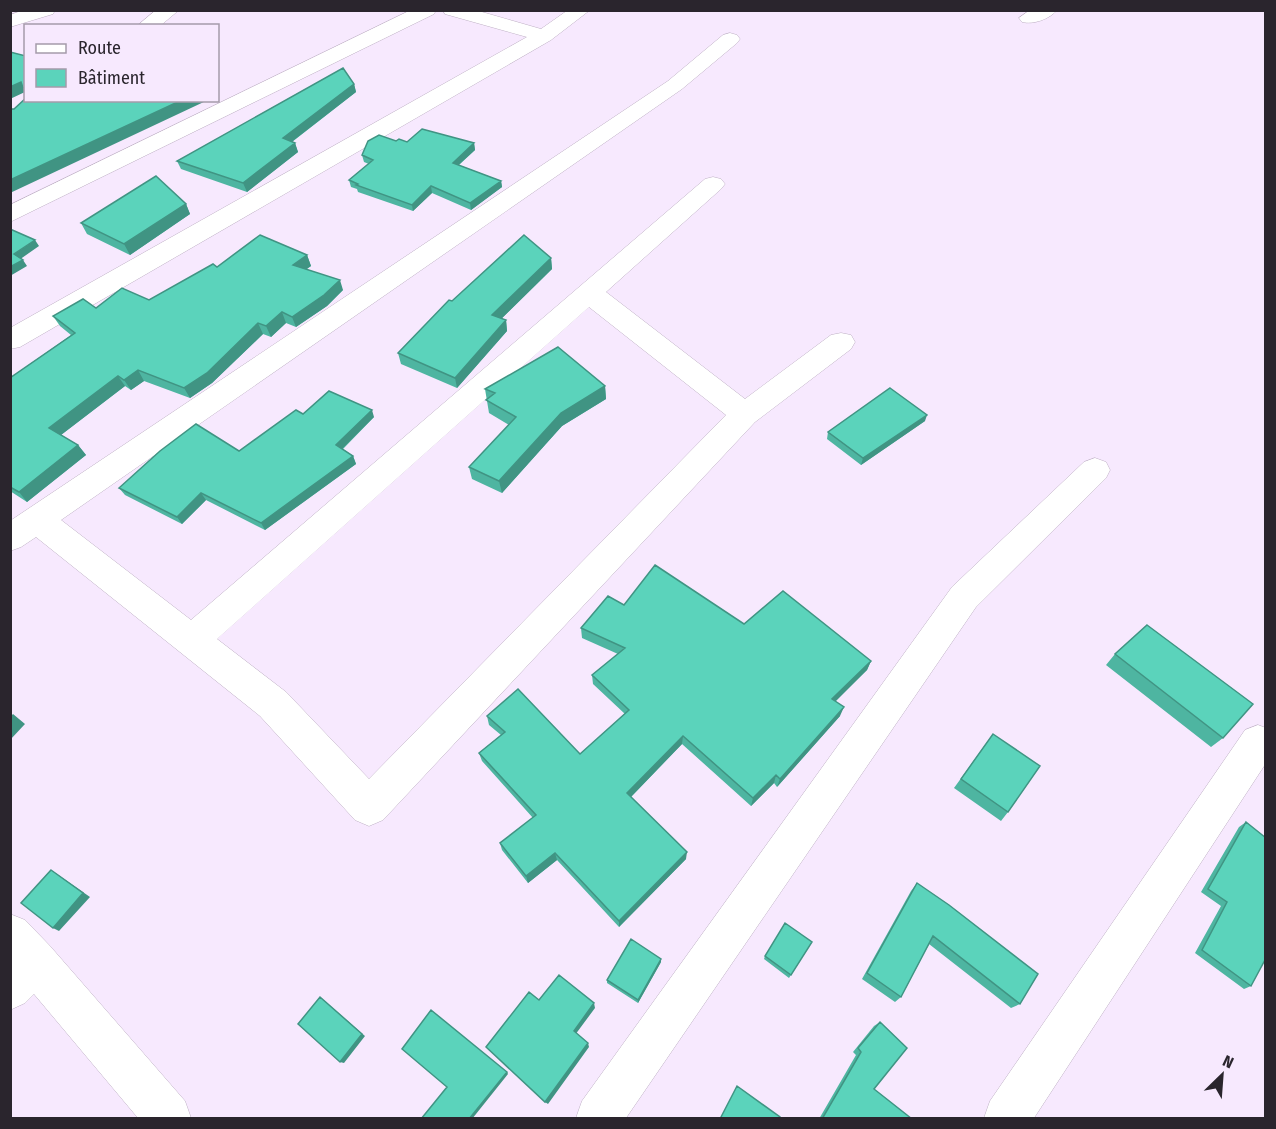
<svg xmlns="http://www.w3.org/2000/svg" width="1276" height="1129" font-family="'Fira Sans Condensed',sans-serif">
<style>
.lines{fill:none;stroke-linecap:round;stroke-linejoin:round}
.minor-casing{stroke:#beb0c4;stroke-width:1}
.minor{fill:#fff;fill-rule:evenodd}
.wall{fill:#4eb5a1}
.shaded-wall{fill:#409483}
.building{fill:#5bd3bb;stroke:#409483;stroke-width:1.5}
</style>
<rect width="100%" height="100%" fill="#f7e9fe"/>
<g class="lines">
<defs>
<path id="minor" d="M24,10H55L53,14L10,27V15Z
M156,10H179L160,26H137Z
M411,10H436L434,14L10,222V205Z
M443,10H475L541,29L568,10H590L551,40L20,347L10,349V328L527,37L445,14Z
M1030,10H1057C1050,19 1033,25 1022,22L1019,18Z
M730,33L737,35L740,39L737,43L682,89L61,520L191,620L705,179L713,177L721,179L725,184L721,189L606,292L745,399L831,335L841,333L851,335L855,342L851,349L755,422L383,820L369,826L355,820L260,716L36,537L21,547L10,551V521L668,81L723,35ZM589,307L726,415L369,779L286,692L217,639Z
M1095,458L1106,462L1110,470L1106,478L976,607L626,1118H576L582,1101L952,587L1084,462Z
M1258,725L1266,728V763L1034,1118H984L990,1101L1245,730Z
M10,914L25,920L50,946L185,1101L191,1118H138L34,994L25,1003L10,1010Z"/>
</defs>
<use href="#minor" class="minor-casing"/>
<use href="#minor" class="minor"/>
</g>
<path class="wall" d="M354,84L356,92L292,142L295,143L298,152L247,192L181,169L177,161Z
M407,142L474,143L475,150L459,165L501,181L502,187L471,210L432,193L413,211L358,192L357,189L351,187L349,180L369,164L364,162L362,155Z
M186,204L190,214L130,255L87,234L81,223Z
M307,255L311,266L307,269L343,290L327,306L296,327L286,323L271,337L263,334L212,383L190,398L144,381L131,390L125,386L61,435L78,445L86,455L27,502L10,491V378L71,335L60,326L53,316L96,308L149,300L217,267Z
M551,258L552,269L501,319L506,320L507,331L457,388L401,364L398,353L452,301Z
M605,386L606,399L562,426L502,493L472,479L469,467L509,425L489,413L485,389Z
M303,414L374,417L343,449L353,456L356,464L265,530L206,500L182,524L125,495L119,488L239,451Z
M925,421L861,465L827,439L828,432Z
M624,605L744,624L871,661L867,670L835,701L840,716L777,787L774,783L751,806L682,744L631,797L686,859L619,927L557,860L528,883L502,850L500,843L533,818L482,761L479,753L501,735L489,725L487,716L580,754L625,714L593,684L592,675L618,654L582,638L581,628Z
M1115,654L1223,738L1211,747L1106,665Z
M993,734L1008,812L1001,821L954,788Z
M1246,822L1251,986L1244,989L1195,953L1221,906L1201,892L1239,827Z
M917,883L1020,1004L1011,1008L929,944L901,997L895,1002L862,979L911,891Z
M812,942L789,978L764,959L765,956Z
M661,962L638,1003L607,983V980Z
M880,1022L874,1089L912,1119H819L856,1055L853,1052L874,1026Z"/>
<path class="shaded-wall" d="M21,82L25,92L10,99V87Z
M354,84L356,92L285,147L283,138Z
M182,100H208L10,193V180Z
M295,143L298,152L247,192L243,183Z
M474,143L475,150L454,169L453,163Z
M501,181L502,187L471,210L470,203Z
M431,186L432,193L413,211L412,205Z
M186,204L190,214L130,255L124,244Z
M35,240L39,246L19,260L14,254Z
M307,255L311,266L297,275L293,265Z
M551,258L552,269L494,326L492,315Z
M23,260L27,266L10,276V267Z
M340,280L343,290L327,306L296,327L292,317Z
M282,312L286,323L271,337L266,326Z
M506,320L507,331L457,388L455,378Z
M258,323L263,334L212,383L190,398L184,388Z
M138,370L144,381L131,390L124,380Z
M118,376L125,386L57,438L49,428Z
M605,386L606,399L562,426L502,493L499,481L561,413Z
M372,410L374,417L339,452L336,445Z
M927,415L925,421L861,465L863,458Z
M78,445L86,455L27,502L19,492Z
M353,456L356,464L265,530L261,523Z
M201,493L206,500L182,524L177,517Z
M871,661L867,670L829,708L832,699Z
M844,707L840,716L777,787L780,779Z
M13,714L25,724L10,740V717Z
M683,736L682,744L627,801V793Z
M776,775L774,783L751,806L753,798Z
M687,852L686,859L619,927V921Z
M555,853L557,860L528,883L526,876Z
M51,870L90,897L59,931L53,928Z
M661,959V962L638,1003V1000Z
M320,997L365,1036L344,1063L340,1062Z
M594,1003L595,1008L575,1035L574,1031Z
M588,1043L589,1047L548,1104L545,1102Z
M507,1072L508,1074L472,1119H469Z"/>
<path class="building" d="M10,52L26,56V88H23L21,82L10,87Z
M343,68L354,84L283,138L295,143L243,183L177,161Z
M26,98V100H182L10,180V109H14Z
M422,129L474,143L453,163L501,181L470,203L431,186L412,205L356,185L358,184L349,180L373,160L362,155L368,141L379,135L396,141L399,139L407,142Z
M156,176L186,204L124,244L81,223Z
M10,229L35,240L14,254L23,260L10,267Z
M260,235L307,255L293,265L340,280L324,295L292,317L282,312L266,326L258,323L207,373L184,388L138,370L124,380L118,376L49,428L78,445L19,492L10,487V378L75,333L53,316L83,299L96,308L122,288L149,300L213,264L217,267Z
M524,235L551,258L492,315L506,320L455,378L398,353L449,300L452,301Z
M558,347L605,386L561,413L499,481L469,467L516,417L486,400L495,393L485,389Z
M890,388L927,415L863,458L828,432Z
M329,391L372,410L336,445L353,456L261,523L201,493L177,517L119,488L160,451L196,424L239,451L296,410L303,414Z
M655,565L744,624L783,591L871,661L832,699L844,707L780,779L776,775L753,798L683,736L627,793L687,852L619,921L555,853L526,876L500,843L536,815L479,753L505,732L487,716L518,689L580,754L629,710L592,675L625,648L581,628L608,596L624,605Z
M1147,625L1253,704L1223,738L1115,654Z
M993,734L1040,766L1008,812L961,779Z
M1246,822L1266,838V958L1251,986L1202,950L1227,902L1208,889Z
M51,870L83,893L53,928L21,903Z
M917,883L949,905L1038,974L1020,1004L933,936L901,997L867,973Z
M785,923L812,942L791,975L765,956Z
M631,939L661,959L638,1000L607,980Z
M559,975L594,1003L574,1031L588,1043L545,1102L486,1047L529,992L539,1000Z
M320,997L362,1034L340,1062L298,1024Z
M431,1010L507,1072L469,1119H421L447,1087L402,1049Z
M880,1022L907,1048L874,1089L912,1119H822L861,1052L858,1048Z
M737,1086L780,1117V1119H720Z"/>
<rect width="1276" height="1129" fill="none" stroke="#2a252d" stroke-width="24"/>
<rect x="24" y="24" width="195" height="78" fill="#f7e9fe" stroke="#a59baa" stroke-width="1.5"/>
<rect x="36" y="44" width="30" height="9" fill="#ffffff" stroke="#a59baa" stroke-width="1.5"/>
<text x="78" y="54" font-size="18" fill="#2a252d">Route</text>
<rect x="36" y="69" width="30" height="18" fill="#5bd3bb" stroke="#a59baa" stroke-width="1.5"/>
<text x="78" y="84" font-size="18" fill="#2a252d">Bâtiment</text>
<g transform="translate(1222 1075) rotate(25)" stroke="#f7e9fe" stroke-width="4.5" paint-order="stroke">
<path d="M0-4.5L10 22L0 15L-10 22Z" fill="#2a252d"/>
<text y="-9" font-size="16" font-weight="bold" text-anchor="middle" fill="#2a252d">N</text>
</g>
</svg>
